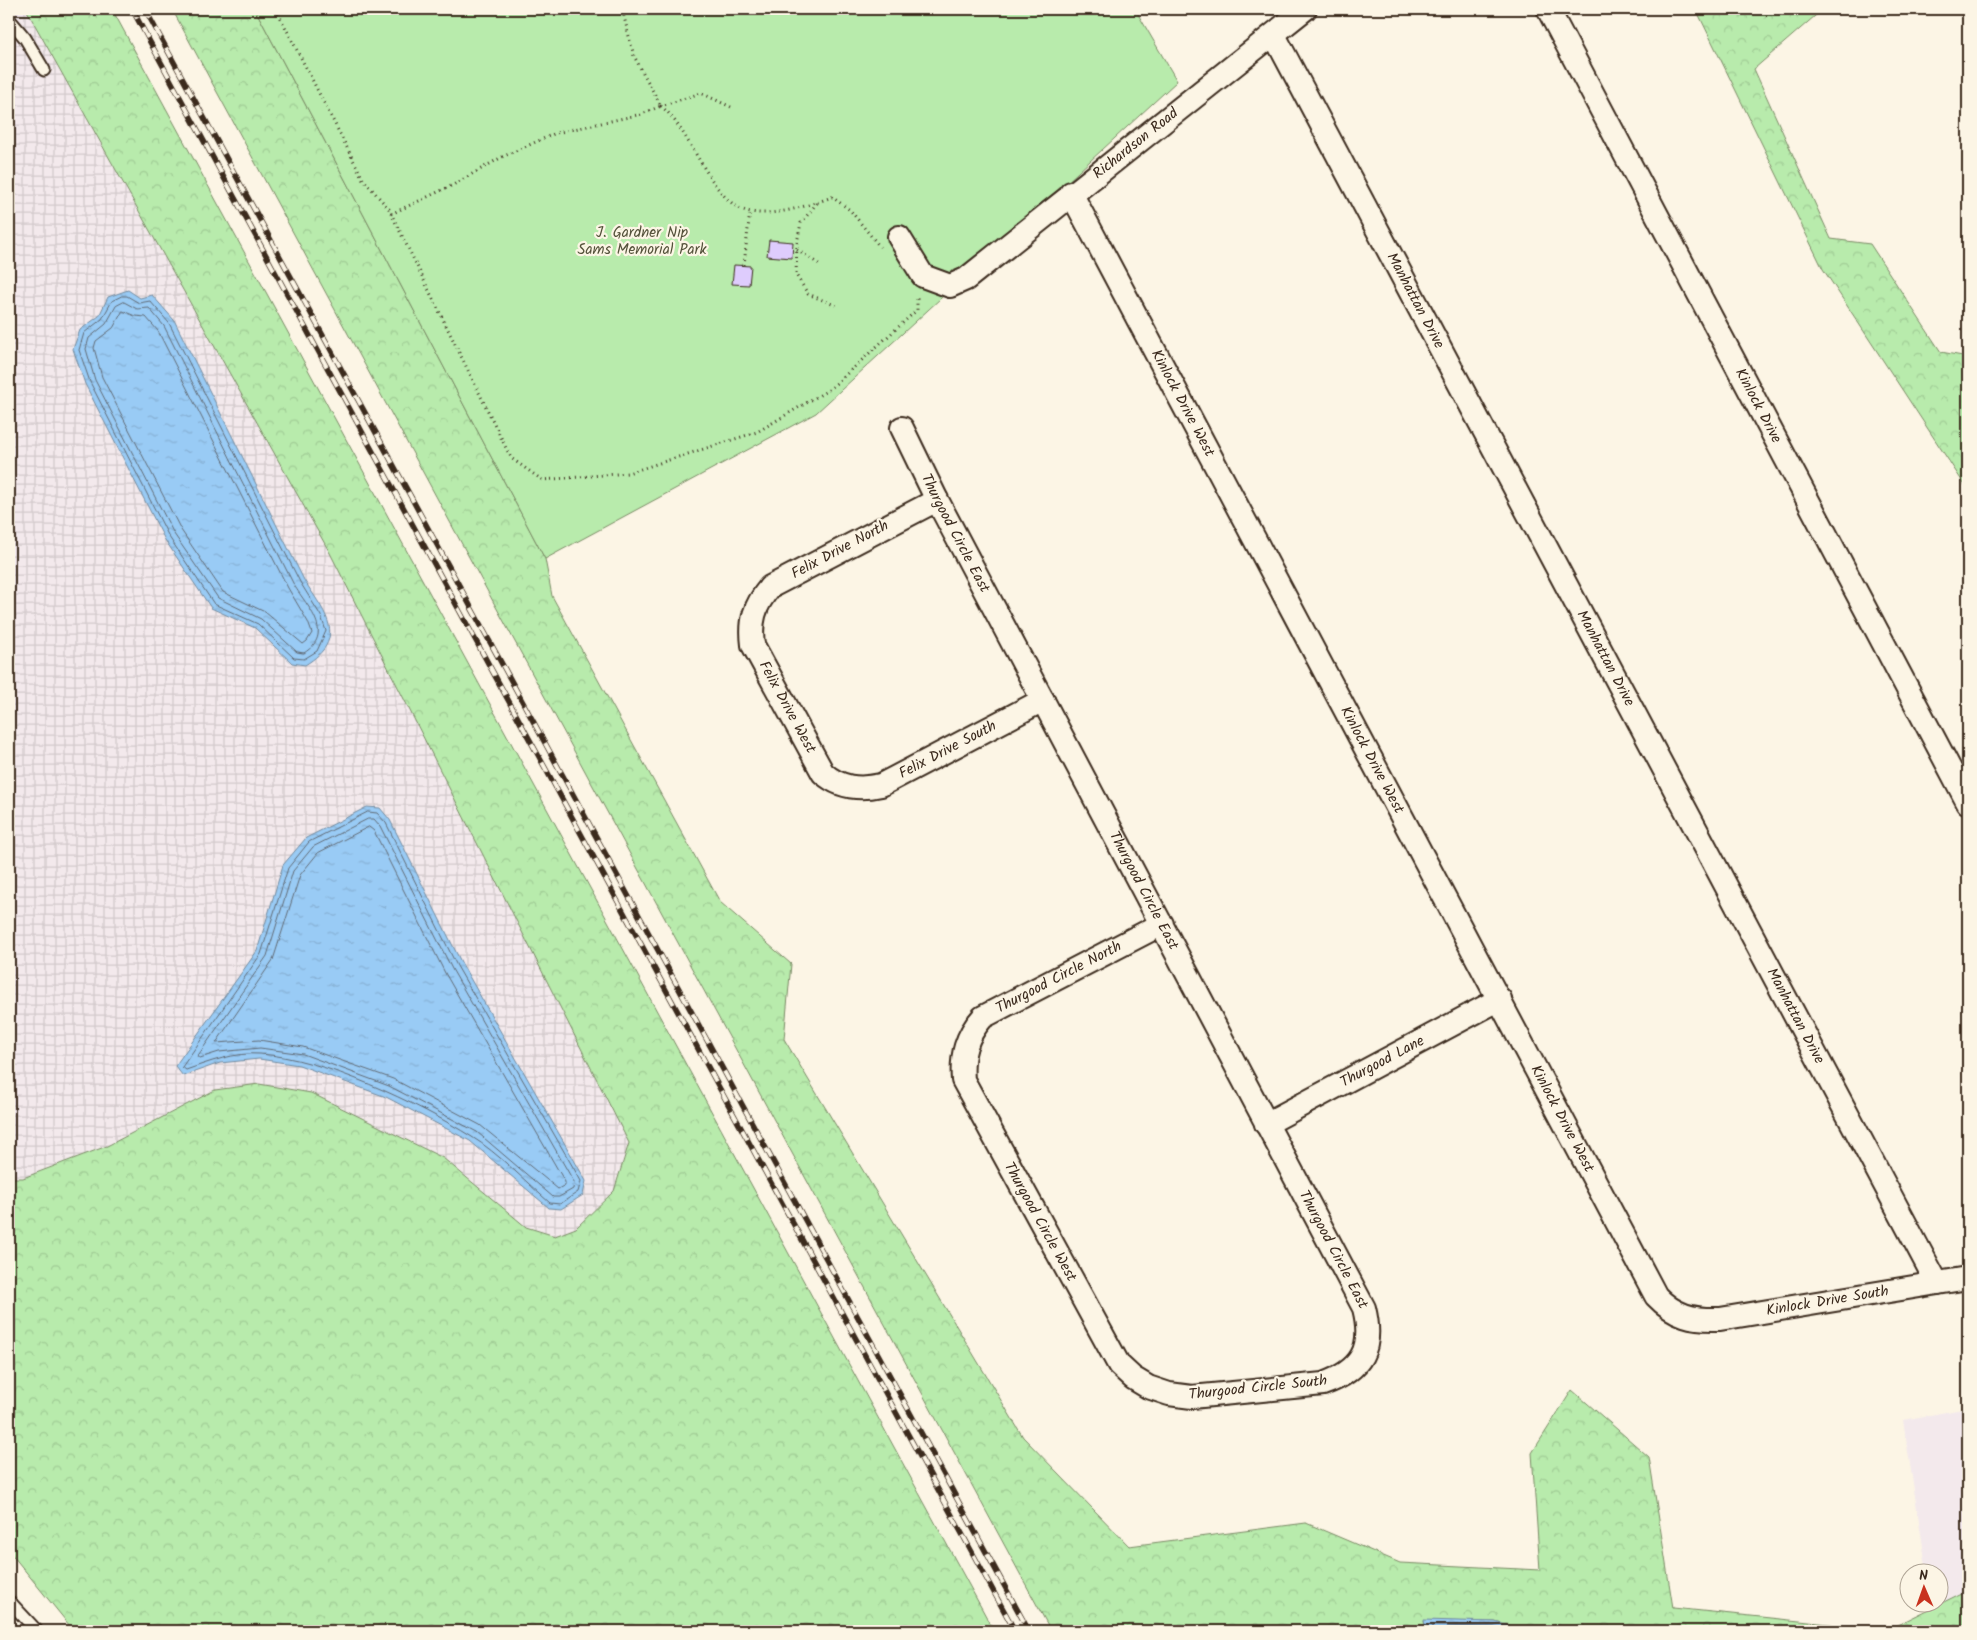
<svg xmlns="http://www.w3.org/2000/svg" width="1977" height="1640" font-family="Kalam,sans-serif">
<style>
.built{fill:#f3e9ec}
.industrial{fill:url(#industrial-grid)}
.forest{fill:url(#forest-crowns);stroke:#7a8a65}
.green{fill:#b8ebac;stroke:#7a8a65}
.water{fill:url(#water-ripples);stroke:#738b9f}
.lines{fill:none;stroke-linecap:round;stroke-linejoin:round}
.shore{stroke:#616a74;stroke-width:1}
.building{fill:#deccfd;stroke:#3b2a1e}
.lane-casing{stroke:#3b2a1e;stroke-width:15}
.street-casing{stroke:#3b2a1e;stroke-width:26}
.path{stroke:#3b2a1e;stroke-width:3;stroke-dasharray:1 4;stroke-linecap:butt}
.lane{stroke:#fcf5e5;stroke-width:11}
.street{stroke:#fcf5e5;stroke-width:22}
.rail-casing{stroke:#3b2a1e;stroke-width:5.5}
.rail{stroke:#fcf5e5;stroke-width:4;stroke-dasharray:11;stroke-linecap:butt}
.labels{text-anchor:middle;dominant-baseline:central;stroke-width:4.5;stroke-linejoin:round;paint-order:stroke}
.street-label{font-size:15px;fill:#3b2a1e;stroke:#fcf5e5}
.park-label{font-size:15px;fill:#54513a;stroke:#fcf5e5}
</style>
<defs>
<pattern id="industrial-grid" width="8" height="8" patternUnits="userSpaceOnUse" patternTransform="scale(1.25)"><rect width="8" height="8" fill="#f3e9ec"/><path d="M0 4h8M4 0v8" fill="none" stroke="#d1c8ca"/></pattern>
<pattern id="forest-crowns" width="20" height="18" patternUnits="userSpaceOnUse" patternTransform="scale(1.25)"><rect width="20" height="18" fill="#b8ebac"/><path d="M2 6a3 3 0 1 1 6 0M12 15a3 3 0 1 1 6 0" fill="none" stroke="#9fca94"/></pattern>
<pattern id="water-ripples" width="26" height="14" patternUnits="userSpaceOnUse" patternTransform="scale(1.25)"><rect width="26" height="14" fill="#99cbf5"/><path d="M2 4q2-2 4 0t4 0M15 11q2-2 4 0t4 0" fill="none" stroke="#85aed2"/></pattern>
</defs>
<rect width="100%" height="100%" fill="#fcf5e5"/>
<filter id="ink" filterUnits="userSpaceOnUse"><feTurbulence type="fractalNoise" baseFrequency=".02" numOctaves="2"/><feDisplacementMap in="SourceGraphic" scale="10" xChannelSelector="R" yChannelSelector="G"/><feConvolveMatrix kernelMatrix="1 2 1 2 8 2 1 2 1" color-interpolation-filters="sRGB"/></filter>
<g filter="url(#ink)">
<path class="built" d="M1968,1408V1590L1933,1607L1932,1603L1940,1602V1572H1927L1903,1420Z"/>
<path class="industrial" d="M9,9H26L330,553L629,1143L614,1191L576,1228L555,1236L526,1227L443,1158L311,1093L215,1090L107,1146L23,1178H9Z"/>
<path class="forest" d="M26,9H112L994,1631H74L9,1551V1178H23L107,1146L215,1090L259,1084L311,1093L443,1158L526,1227L555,1236L576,1228L614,1191L629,1143L330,553Z
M172,9H255L545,559L552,596L720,902L791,964L784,1039L1023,1437L1129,1546L1306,1523L1400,1563L1540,1570L1532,1453L1572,1390L1649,1457L1673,1608L1887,1630L1968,1590V1631H1527L1495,1622L1424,1621L1426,1631H1051Z
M1696,9H1823L1754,69L1831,239L1870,244L1941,352L1968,357V490L1823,269Z"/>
<path class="green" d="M255,9H1135L1177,81L816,413L545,559Z"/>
<path class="water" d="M128,290L140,298L152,295L174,320L304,580C325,613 349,638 305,665L292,663L255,628L211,608L165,540L85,384L73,349L80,330L99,316L108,297Z
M367,807L380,808L390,820L462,964L586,1181L583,1195L561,1209L549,1208L470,1141L386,1097L299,1065L259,1059L220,1063L183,1076L175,1066L257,951L283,865L306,838Z
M1424,1620L1495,1622L1527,1631H1426Z"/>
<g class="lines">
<path class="shore" d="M122,296H127L139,303L150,301L169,323L300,582L321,616L326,631L317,651L304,659L294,658L258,624L214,604L169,537L90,382L79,350L84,333L102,319L112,301Z
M124,302L137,309L149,308L164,326L294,585C308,608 335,633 304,653L297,652L261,619L218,598L174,534L95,380L86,349L89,338L106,324L116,306Z
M123,311L135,316L146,317L158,331L288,588L308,622L312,633L307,641L303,644L265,612L223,592L181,530L102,377L94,348L96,341L113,328Z
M368,812L377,813L386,823L457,966L581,1181L578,1192L560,1204L550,1203C527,1183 497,1152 472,1137C418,1103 323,1058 260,1054C235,1052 209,1062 186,1070L182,1067L261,954L288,868L309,842Z
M368,819H374L380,826L452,969L574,1182L573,1189L559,1197H553L477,1132L389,1086L303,1054L260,1048L219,1052L200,1058L197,1057L267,956L293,871L313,847Z
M369,827L374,831L445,973L565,1182V1185L558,1189L480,1125L393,1079L303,1047L259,1040L216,1043L273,960L300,875L318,853Z
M1431,1631L1433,1626L1494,1627L1509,1631"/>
</g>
<path class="building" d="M769,240L793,242L792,258L767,256Z
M734,265L751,266L749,285L732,284Z"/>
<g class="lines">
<defs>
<path id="lane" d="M9,19L25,38L44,70
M9,1601L37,1631"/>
<g id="street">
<path id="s1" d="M1548,9L1968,803"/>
<path id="s2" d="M1274,35L1937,1283"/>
<path id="s3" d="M1071,193L1656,1296C1675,1316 1693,1320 1720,1319L1968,1278"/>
<path id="s4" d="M899,237L923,276L950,286L966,279L1305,9"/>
<path id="s5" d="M902,428L937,500L1364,1308C1374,1348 1362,1370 1323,1384L1192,1397L1169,1394L1148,1387L1133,1378L1119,1365L963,1080C961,1055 966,1036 983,1017L1162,924"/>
<path id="s6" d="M937,500L770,587C754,606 750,621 753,645L823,773C840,788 859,790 881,785L1043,700"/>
<path id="s7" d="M1266,1124L1500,999"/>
</g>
</defs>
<use href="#lane" class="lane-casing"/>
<use href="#street" class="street-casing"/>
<path class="path" d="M276,9L363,179L389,209L511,458L542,480L628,473L757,432L830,389L917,310V299L915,296
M731,107L701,93L661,106C674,117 682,131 691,146C703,165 715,190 733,204C757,224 807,206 832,197L850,210L880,247
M817,203L801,223L797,243L796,275L808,294L837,306
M391,214L453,185L502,157L556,133L642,114L661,106L634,56L622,9
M797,250L819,264
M744,265L750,211"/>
<use href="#lane" class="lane"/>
<use href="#street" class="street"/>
<defs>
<path id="rail" d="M132,9L1015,1631
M145,9L1029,1631"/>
</defs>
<use href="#rail" class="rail-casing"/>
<use href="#rail" class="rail"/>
</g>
</g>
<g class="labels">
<g class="street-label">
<text stroke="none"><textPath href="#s4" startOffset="309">Richardson Road</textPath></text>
<text stroke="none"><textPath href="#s2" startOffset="301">Manhattan Drive</textPath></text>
<text stroke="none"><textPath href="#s3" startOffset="238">Kinlock Drive West</textPath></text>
<text stroke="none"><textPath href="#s1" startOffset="449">Kinlock Drive</textPath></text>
<text stroke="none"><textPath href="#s5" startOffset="118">Thurgood Circle East</textPath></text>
<text transform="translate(840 550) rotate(-28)">Felix Drive North</text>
<text stroke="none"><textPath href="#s2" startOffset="706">Manhattan Drive</textPath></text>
<text stroke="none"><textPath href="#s6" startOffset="322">Felix Drive West</textPath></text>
<text stroke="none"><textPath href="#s6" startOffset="534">Felix Drive South</textPath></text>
<text stroke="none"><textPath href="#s3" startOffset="642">Kinlock Drive West</textPath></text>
<text stroke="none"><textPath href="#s5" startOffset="522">Thurgood Circle East</textPath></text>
<text stroke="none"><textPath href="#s5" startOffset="1784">Thurgood Circle North</textPath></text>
<text stroke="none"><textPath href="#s2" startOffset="1111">Manhattan Drive</textPath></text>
<text stroke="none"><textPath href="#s7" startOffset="132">Thurgood Lane</textPath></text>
<text stroke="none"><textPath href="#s3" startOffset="1048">Kinlock Drive West</textPath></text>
<text transform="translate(1040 1222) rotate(61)">Thurgood Circle West</text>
<text stroke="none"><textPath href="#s5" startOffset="928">Thurgood Circle East</textPath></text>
<text stroke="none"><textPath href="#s3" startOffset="1428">Kinlock Drive South</textPath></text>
<text transform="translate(1258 1388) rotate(-6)">Thurgood Circle South</text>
</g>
<g class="park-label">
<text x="642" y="233">J. Gardner Nip<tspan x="642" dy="17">Sams Memorial Park</tspan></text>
</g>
</g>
<rect width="1977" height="1640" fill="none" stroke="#fcf5e5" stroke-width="30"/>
<rect x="15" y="15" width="1947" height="1610" fill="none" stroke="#3b2a1e" stroke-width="2" filter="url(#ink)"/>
<g transform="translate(1924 1588) rotate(358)"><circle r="24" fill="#fcf5e5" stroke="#afa495"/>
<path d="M0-4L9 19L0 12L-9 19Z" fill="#c8321e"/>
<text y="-8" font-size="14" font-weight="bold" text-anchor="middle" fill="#3b2a1e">N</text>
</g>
</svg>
